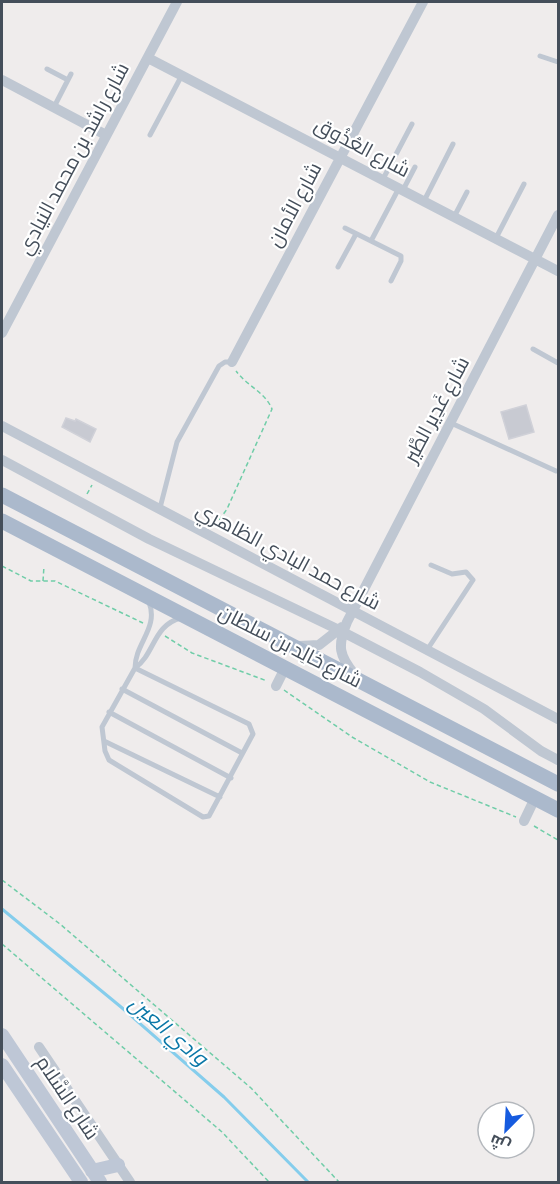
<svg xmlns="http://www.w3.org/2000/svg" width="560" height="1184" font-family="'Sofia Sans Condensed',Cairo,sans-serif">
<style>
.lines{fill:none;stroke-linecap:round;stroke-linejoin:round}
.stream{stroke:#85cdec;stroke-width:3}
.building{fill:#c8cad2;stroke:#d0d1d8;stroke-width:1.5}
.path{stroke:#70cda8;stroke-width:1.5;stroke-dasharray:4.5 3;stroke-linecap:butt}
.lane{stroke:#bfc7d2;stroke-width:5}
.street{stroke:#bfc7d2;stroke-width:10}
.secondary{stroke:#bec7d6;stroke-width:14}
.primary{stroke:#abb9cc;stroke-width:15}
.labels{text-anchor:middle;dominant-baseline:central;stroke-width:4.5;stroke-linejoin:round;paint-order:stroke}
.street-label{font-size:20px;fill:#444e5a;stroke:#fff}
.water-label{font-size:21px;font-style:italic;fill:#0a77a7;stroke:#fff}
</style>
<rect width="100%" height="100%" fill="#efecec"/>
<g class="lines">
<path class="stream" d="M2,909L121,1007L224,1097L308,1182"/>
</g>
<path class="building" d="M526,405L534,432L509,439L501,412Z
M66,418L75,421L76,419L96,429L90,442L62,427Z"/>
<g class="lines">
<path class="path" d="M87,494L92,485
M215,526L227,509L272,409C265,392 247,386 236,371
M2,566L31,581H55L143,623
M43,581L44,566
M165,636L192,653L267,681
M284,690L352,737L430,782L516,817
M534,826L558,840
M2,880L60,924L251,1088L339,1182
M2,944L222,1132L269,1182"/>
<path class="lane" d="M540,56L558,62
M47,69L68,80
M54,107L71,74
M150,135L182,75
M383,179L412,124
M403,190L415,167
M424,201L453,144
M454,217L467,192
M345,228L371,241L399,188
M496,238L524,184
M371,241L401,256V261L391,281
M338,267L356,234
M533,349L558,363
M451,423L556,471
M160,508L177,442L219,366L225,362H232
M149,602C159,628 135,643 135,668C155,654 153,625 181,618
M427,650L473,580L466,572L452,574L431,565
M135,668L249,724L253,734L209,816L203,817L109,760L105,751L102,727Z
M122,689L242,753
M109,712L231,778
M104,741L220,797"/>
<path class="street" d="M148,58L558,271
M2,80L106,135
M2,333L177,2
M232,362L423,2
M2,426L558,719
M2,460L149,539L339,630L420,672L484,709L541,751L558,760
M299,646L319,645L342,627
M355,675C339,656 337,646 347,622L558,215
M276,686L285,668
M524,821L535,798
M39,1047L130,1182"/>
<path class="secondary" d="M2,1035L100,1182
M2,1065L81,1182
M92,1171L118,1165"/>
<path class="primary" d="M2,495L558,784
M2,521L558,810"/>
</g>
<g class="labels">
<g class="street-label">
<text transform="translate(362 148) rotate(28)">شارع العُذُوق</text>
<text transform="translate(74 159) rotate(-62)">شارع راشد بن محمد النيادي</text>
<text transform="translate(295 205) rotate(-62)">شارع الأمان</text>
<text transform="translate(437 410) rotate(-62)">شارع غَدِير الطَّير</text>
<text transform="translate(288 557) rotate(28)">شارع حمد البادي الظاهري</text>
<text transform="translate(290 647) rotate(27)">شارع خالِد بن سلطان</text>
<text transform="translate(67 1098) rotate(56)">شارع السَّلام</text>
</g>
<g class="water-label">
<text transform="translate(168 1031) rotate(40)">وادي العين</text>
</g>
</g>
<rect width="560" height="1184" fill="none" stroke="#444e5a" stroke-width="6"/>
<g transform="translate(506 1130) rotate(204)"><circle r="28" fill="#ffffff" stroke="#b4b8bd" stroke-width="1.5"/>
<path d="M0-4.5L10 22L0 15L-10 22Z" fill="#165bdf"/>
<text y="-9" font-size="16" font-weight="bold" text-anchor="middle" fill="#444e5a">ش</text>
</g>
</svg>
